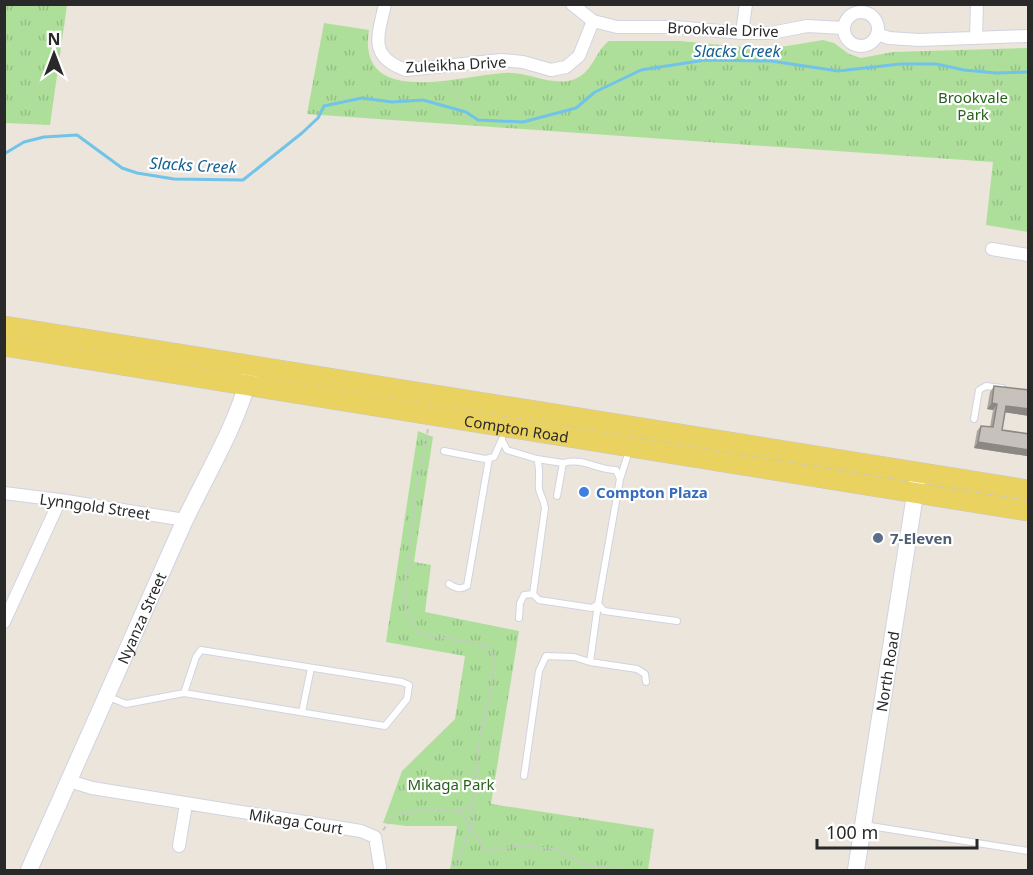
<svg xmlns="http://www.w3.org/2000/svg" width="1033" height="875" font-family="'Noto Sans',sans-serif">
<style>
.park{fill:url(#park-tufts)}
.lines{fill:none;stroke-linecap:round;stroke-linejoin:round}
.stream{stroke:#72c3e9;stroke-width:3}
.lane-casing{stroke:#d1d3e1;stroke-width:8}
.street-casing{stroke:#d1d3e1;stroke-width:14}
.secondary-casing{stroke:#d1d3e1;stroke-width:18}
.primary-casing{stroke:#c7c7c7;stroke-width:21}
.path{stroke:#c7c7c7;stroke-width:2;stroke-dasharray:4.5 3;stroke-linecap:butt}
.lane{stroke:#fff;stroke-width:6}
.street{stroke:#fff;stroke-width:12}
.secondary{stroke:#fff;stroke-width:16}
.primary{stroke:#ead261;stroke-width:20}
.wall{fill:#aaa7a1}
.shaded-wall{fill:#8b8883}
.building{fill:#c6c2bb;stroke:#8b8883;stroke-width:1.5}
.shop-dot{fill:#3f7fe0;stroke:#fff;stroke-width:2}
.service-dot{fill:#5c6f8a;stroke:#fff;stroke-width:2}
.labels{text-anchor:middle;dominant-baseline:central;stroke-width:4.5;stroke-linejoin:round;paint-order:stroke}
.street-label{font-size:15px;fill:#292929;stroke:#fff}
.park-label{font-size:15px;fill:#27621d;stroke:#fff}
.shop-label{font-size:15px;font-weight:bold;fill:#366cbe;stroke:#fff;text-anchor:start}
.service-label{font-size:15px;font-weight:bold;fill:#4e5e75;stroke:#fff;text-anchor:start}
.water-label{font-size:16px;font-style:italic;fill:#136093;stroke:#fff}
</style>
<defs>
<pattern id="park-tufts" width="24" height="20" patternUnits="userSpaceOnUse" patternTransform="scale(1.5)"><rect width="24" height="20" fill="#addf9a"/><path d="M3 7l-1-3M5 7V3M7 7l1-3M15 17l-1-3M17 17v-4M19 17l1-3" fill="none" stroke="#95bf85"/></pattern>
</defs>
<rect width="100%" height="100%" fill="#ebe5db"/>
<path class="park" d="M5,4L67,5L50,125L5,123Z
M324,23L369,30C356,110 462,75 505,73C528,71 555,89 577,78C593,71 596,50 609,41H680L754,48L787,46L823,40L834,43L849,54L861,58L893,52L1028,48V232L986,225L993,162L307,114Z
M418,431L433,437L414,562L431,565L425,612L519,631L491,804L654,829L648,870H450L457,826H406L383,823L402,771L455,719L465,656L386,642Z"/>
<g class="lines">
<path class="stream" d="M4,154L24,142L44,137L77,135L122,168L137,173L174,179L243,180L302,133L318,118L324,106L362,98L392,102L423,100L466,112L478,120L523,122L576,108L595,92L641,70L705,60L771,61L838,71L900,64H936L964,70L996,73L1028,72"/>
<defs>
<path id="lane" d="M974,419L979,390L986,386L1002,388
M502,440L507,450L537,459C541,470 538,478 539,489C540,495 544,500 545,508L533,594L539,600L592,608L598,604L620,479L616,470C597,470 582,457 563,463L557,496
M444,451L485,459L494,457L502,439
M537,459L563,463
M620,479L629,451
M449,584C455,588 460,590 467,586L489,458
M598,604L604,611L677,621
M519,618L520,603L524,595L533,594
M590,662L637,669L645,674L646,682
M109,697L126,704L184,693L385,726L407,699L409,685L402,682L201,650L196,657L184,693
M302,712L311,668
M524,776L539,671L546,656L574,657L590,662L598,604
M864,825L1028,851"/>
<path id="street" d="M385,4C378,36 368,57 406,70L501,60L523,62L551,70L566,67L579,56L593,21
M572,4L593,21L617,27H676L742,33H771L807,26L844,28
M844 29a17 17 0 1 1 34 0a17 17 0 1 1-34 0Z
M742,33L746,4
M877,34L889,38L919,40L1028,36
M976,38L977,4
M992,249L1028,255
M4,493L60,500L185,520
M4,622L60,500
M69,781L92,788L361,831L375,837L380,867
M179,846L186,804"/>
<g id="secondary">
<path id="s1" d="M29,870C81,755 132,638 184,522C207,473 237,426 250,373"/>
<path id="s2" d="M856,870L917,482"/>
</g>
<g id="primary">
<path d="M4,326L1028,490"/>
<path id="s3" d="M4,346L1028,511"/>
</g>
</defs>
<use href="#lane" class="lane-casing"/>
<use href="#street" class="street-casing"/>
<use href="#secondary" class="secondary-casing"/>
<use href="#primary" class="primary-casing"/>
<path class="path" d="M428,429L416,491L404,603L413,625L421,634L485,645L495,658L489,699L480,736L471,825L454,870
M459,811C470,824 476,838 486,851L520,846L557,849L585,865L625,870
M383,830C387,826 390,819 395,816C416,807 448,814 471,808"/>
<use href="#lane" class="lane"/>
<use href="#street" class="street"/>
<use href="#secondary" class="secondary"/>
<use href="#primary" class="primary"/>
</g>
<path class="wall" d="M994,386L1029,416L1005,412L1002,430L1029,434V454L1027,456L974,448L977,431L981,426L990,427L993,410L987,409L990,392Z"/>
<path class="shaded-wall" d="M992,403L997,404L993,410L987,409Z
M1006,406L1029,409V416L1002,412Z
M978,442L1029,450V454L1027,456L974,448Z"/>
<path class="building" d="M994,386L1029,390V409L1006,406L1002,430L1029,434V450L978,442L981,426L993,427L997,404L992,403Z"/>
<circle class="shop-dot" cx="584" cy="492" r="6"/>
<circle class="service-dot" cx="878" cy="538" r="6"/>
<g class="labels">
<g class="street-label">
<text transform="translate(723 29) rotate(2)">Brookvale Drive</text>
<text transform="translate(456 64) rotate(-3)">Zuleikha Drive</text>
<text stroke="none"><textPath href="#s3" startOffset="519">Compton Road</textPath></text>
<text transform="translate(95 506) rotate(8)">Lynngold Street</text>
<text stroke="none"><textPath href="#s1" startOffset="276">Nyanza Street</textPath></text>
<text stroke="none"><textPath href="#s2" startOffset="201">North Road</textPath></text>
<text transform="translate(296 821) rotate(9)">Mikaga Court</text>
</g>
<g class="park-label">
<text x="973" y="97">Brookvale<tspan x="973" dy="17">Park</tspan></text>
<text x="451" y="784">Mikaga Park</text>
</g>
<g class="shop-label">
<text x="596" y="492">Compton Plaza</text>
</g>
<g class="service-label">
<text x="890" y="538">7-Eleven</text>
</g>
<g class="water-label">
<text x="737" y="51">Slacks Creek</text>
<text transform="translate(193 165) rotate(3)">Slacks Creek</text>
</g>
</g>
<rect width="1033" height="875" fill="none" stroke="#292929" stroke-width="12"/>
<g transform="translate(54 54)" stroke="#ffffff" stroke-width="4.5" paint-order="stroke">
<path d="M0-4.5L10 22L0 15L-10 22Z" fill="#292929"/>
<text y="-9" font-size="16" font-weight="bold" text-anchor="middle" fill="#292929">N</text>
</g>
<path d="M817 839v9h160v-9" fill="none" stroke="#292929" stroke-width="3"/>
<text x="826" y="839" font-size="18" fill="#292929" stroke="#ffffff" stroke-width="4.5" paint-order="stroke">100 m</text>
</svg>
